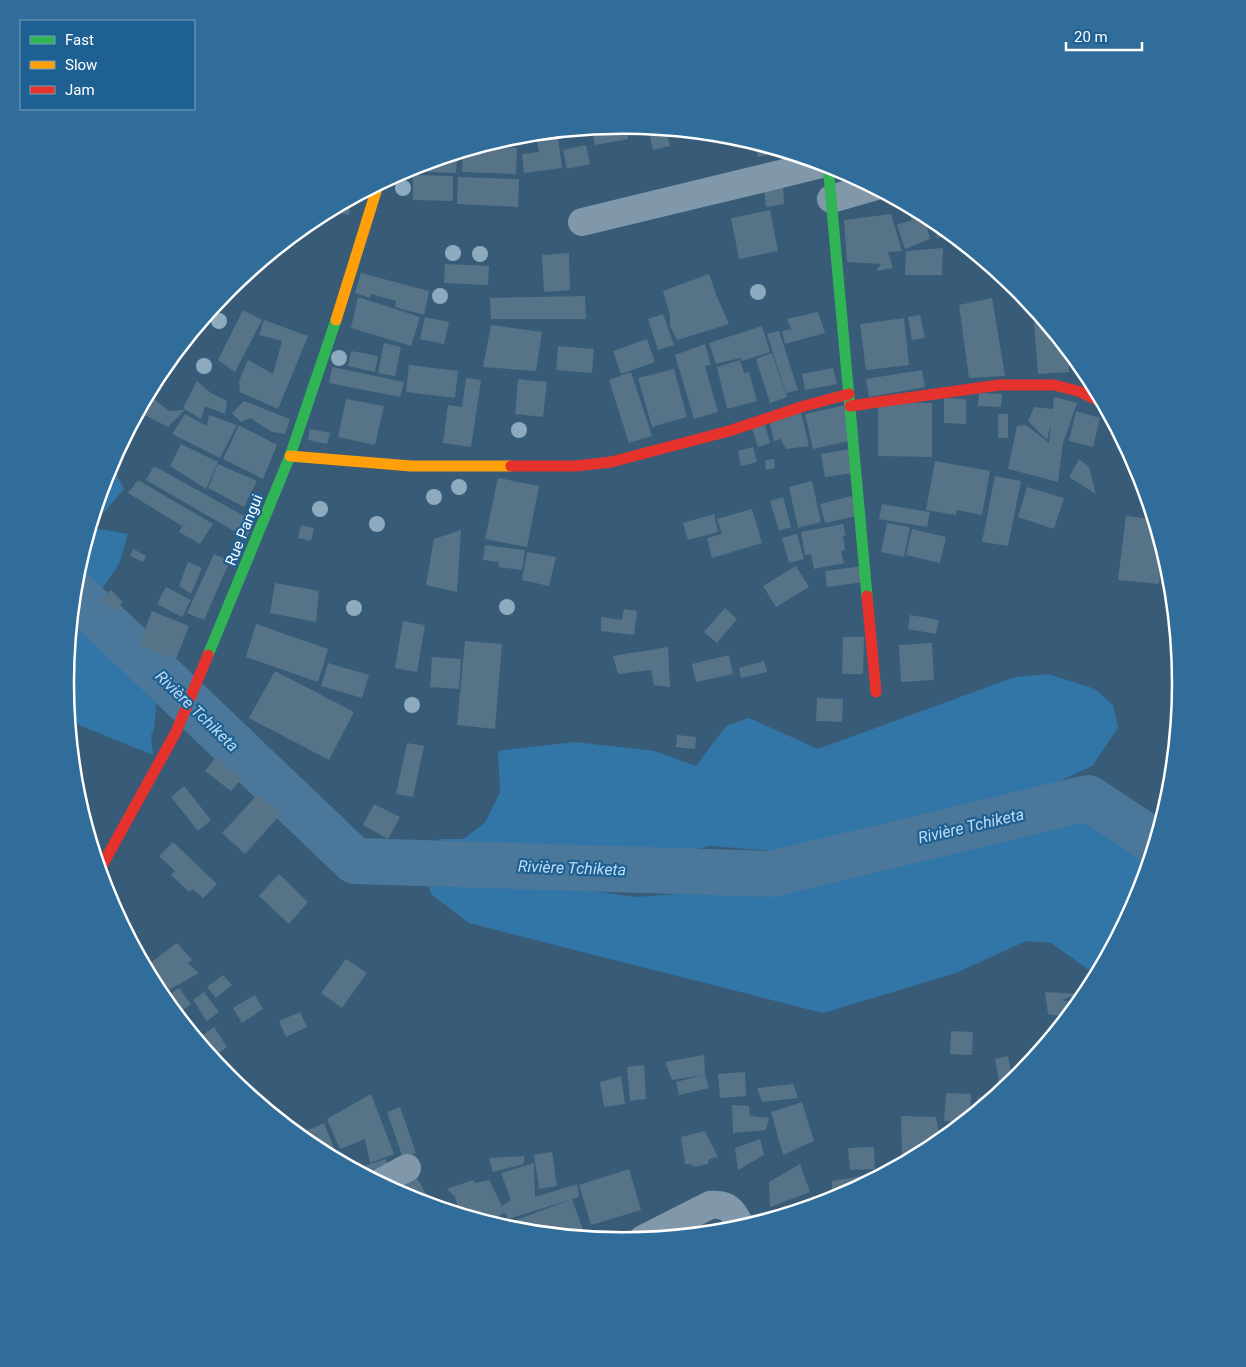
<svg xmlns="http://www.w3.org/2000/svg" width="1246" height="1367" font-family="Roboto,sans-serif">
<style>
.green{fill:#3276a7}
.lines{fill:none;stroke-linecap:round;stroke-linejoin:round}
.river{stroke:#4b789a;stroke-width:46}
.building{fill:#567388}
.street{stroke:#8098aa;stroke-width:28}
.fast{stroke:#30b455;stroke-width:11}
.slow{stroke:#ff9f0a;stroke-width:11}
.jam{stroke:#e5322d;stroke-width:11}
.tree{fill:#8eaabf}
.labels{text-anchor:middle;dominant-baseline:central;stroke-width:4.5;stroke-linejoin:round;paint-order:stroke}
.street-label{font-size:15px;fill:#fff;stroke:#1e6091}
.water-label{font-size:16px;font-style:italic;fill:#bbddf5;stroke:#1e6091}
.rim{fill:none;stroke:#fff;stroke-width:2.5}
</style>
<rect width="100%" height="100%" fill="#385c77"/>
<path class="green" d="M115,471L124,489L92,526L94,528L128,534L119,564L92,603L103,621L157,694L154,730L151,735L153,755L69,721L65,683L76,574L106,476Z
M1048,674L1095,689L1113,705L1118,728L1092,766L1030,795L797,853L711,846L630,862L461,849L438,839H463L485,823L500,792L498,751L575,742L654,751L696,766L726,726L749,718L818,749L1015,677Z
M1091,819L1152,852L1138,897L1101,966L1089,970L1051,943L1026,941L956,973L823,1013L469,923L432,895L425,879L503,878L635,897L720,891L769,897Z"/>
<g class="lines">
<path class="river" d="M74,593L355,861L771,874L1088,798L1155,842"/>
</g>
<path class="building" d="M626,126L628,139L595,145L592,129Z
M648,128L666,130L670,146L653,150Z
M531,135L533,141L519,145L517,136Z
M558,138L562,168L524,173L522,154L539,152L537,141Z
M755,143L776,150L777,152L758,157Z
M586,145L590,164L567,169L563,150Z
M481,146L517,148L516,174L462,172L463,152Z
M786,153L801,157L787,160Z
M457,154L456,173L404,171L410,168Z
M413,175L453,176V201L413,200Z
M458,177L519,179L518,207L457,204Z
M783,187L784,204L766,207L764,189Z
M352,199L349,215L329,211Z
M906,205L924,215L930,239L905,249L897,225L912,220Z
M770,210L778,251L739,259L731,218Z
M891,214L902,251L888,252L893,268L876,271L881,264L847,262L844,220Z
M937,222L951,235L937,238L934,223Z
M943,248L942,275H905L906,251Z
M569,253L570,290L544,292L542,255Z
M975,254L986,263L976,265Z
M445,264L489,266L488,285L444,283Z
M361,273L429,291L424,315L395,307L396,301L371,294L370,298L355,293Z
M709,274L717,297L729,324L677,340L670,326V315L663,291Z
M585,296L586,319H491L490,298Z
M358,297L420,317L411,346L351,328Z
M992,298L1005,376L969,378L959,305Z
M1033,308L1068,351L1069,372L1038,374Z
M243,310L262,320L235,372L218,360Z
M818,312L825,333L785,344L782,331L791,329L787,319Z
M663,314L674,345L658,350L648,319Z
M920,315L925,338L912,340L908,317Z
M425,317L449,322L444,344L420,339Z
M904,318L909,365L866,370L860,324Z
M264,320L308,336L278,409L240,392L239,381L248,360L273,374L282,341L259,335Z
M491,325L542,332L536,371L483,367Z
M762,326L770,352L742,361L740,358L716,364L709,343Z
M779,331L798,390L786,393L767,334Z
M647,339L655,362L621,374L613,351Z
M384,343L401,347L395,376L378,373Z
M705,344L711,365L705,366L718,412L694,419L675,355Z
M558,346L594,349L592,373L556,370Z
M351,351L378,356L375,372L348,366Z
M772,353L787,397L770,403L756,359Z
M740,360L744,373L749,372L757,401L727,409L717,367Z
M409,365L458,371L455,398L406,392Z
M332,367L404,382L400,397L329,383Z
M833,368L837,384L805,390L802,374Z
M674,369L687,417L652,427L638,378Z
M922,370L925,387L869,397L866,379Z
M631,372L652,436L629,443L609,380Z
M466,378L481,380L471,447L443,443L448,405L462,407Z
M518,379L547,382L543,417L515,414Z
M197,381L211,393L227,401L225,414L205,406L201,419L183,408Z
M150,390L154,399L169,411L185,410L168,427L139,412Z
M979,393L1002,394L1001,407L978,406Z
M1054,397L1077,403L1063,443L1058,482L1008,469L1017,426L1026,425L1049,443L1051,423L1047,440L1028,421L1034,407L1053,409Z
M944,398L966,399V424L944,423Z
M346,399L384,406L375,445L338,437Z
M244,401L290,419L285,434L272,432L250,418L241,422L232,413Z
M878,403H932V457L878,456Z
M846,405L853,440L813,449L805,414Z
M800,408L809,446L786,449L781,439L774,441L769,420Z
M1076,411L1100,418L1093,447L1069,441Z
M185,414L207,426L209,415L237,425L220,458L172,434Z
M998,414H1008V438H998Z
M239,425L277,445L263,479L223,459Z
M765,425L770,443L758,447L752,428Z
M310,429L330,433L327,444L308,440Z
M181,444L218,462L206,489L170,466Z
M753,447L757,462L741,466L738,451Z
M850,449L854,473L825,477L821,454Z
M774,459L775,468L766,470L765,460Z
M1079,459L1089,467L1096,494L1069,477Z
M935,461L990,471L982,515L957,510L956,515L926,510Z
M218,464L257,481L244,507L208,488Z
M154,466L255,522L246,538L146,480Z
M995,476L1021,481L1008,546L982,542Z
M498,478L539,486L527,547L485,539Z
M138,480L213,524L200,544L179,532L186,520L182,526L128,493Z
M812,481L821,522L798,528L789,487Z
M1027,487L1064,498L1054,529L1018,517Z
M852,496L857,516L825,523L820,504Z
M783,497L791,527L779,531L770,501Z
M882,504L930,512L927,527L879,519Z
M752,509L762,543L712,558L707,538L722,534L717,519Z
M714,514L718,532L688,540L683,523Z
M1126,516L1153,519L1163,552L1159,584L1118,580Z
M887,523L910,527L904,557L881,552Z
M843,524L846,535L843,536L845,550L841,551L844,563L814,569L811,554L805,555L801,532Z
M301,525L314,528L311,541L298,538Z
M912,529L946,537L940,563L906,555Z
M461,530L457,592L426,585L434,539Z
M797,534L804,559L789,563L782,538Z
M485,545L525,550L522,570L498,567L499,562L483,560Z
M133,549L146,556L143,562L130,556Z
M527,552L556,557L549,586L522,580Z
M214,554L230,561L204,620L187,613Z
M188,562L202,568L191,594L179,586Z
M796,566L809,587L776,607L763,586Z
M863,566L865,582L827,587L825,571Z
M275,583L319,591L316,622L270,613Z
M166,587L191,600L182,617L157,604Z
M111,590L123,602L114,612L101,599Z
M725,608L737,619L717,643L704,632Z
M624,609L637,611L634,635L601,631V617L622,620Z
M152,611L189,626L176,659L139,645Z
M910,615L939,620L936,634L908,629Z
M403,621L425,625L417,672L395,668Z
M256,624L328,649L318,682L246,657Z
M843,637H864L863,674H842Z
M465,641L502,644L495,729L457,725Z
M932,643L934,680L901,682L899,645Z
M668,647L670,687L654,685L651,670L618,674L613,656Z
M729,655L733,674L696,682L692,664Z
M432,657L461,659L459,689L430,687Z
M764,661L767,672L741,678L739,668Z
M328,663L369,675L362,698L321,686Z
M275,671L354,712L329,760L249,718Z
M817,698L843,699L842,722L816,721Z
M677,735L696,737L695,749L676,747Z
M407,743L424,746L413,797L396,794Z
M216,757L242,778L231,791L205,771Z
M184,786L211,820L198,831L171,797Z
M258,794L281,814L245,854L222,833Z
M374,804L400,817L388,839L363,825Z
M173,842L217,884L203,898L193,889L189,892L171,875L175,871L159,856Z
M279,874L308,902L289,924L259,896Z
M177,943L192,960L188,963L199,973L160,995L145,967Z
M346,959L367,973L342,1008L321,993Z
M223,975L232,985L216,998L207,987Z
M179,988L191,1004L176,1015L163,999Z
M204,992L219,1012L207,1021L193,1000Z
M1045,992L1078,994L1061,1000L1074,1003L1076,1007L1068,1017L1048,1014Z
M255,995L263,1009L242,1023L233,1008Z
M300,1012L307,1027L286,1037L279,1021Z
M214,1027L227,1047L212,1058L197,1039Z
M951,1031L973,1032L972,1055L950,1054Z
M704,1055L705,1075L709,1088L679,1095L676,1082L703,1075L672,1080L665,1062Z
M1008,1056L1013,1082L1008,1086L1000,1088L995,1059Z
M644,1065L646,1099L630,1101L627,1067Z
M745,1072L746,1096L720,1098L718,1074Z
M621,1076L625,1104L604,1107L600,1082Z
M793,1084L798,1098L762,1102L757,1088Z
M946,1093L971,1094L970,1117L964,1122L944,1121Z
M371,1094L394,1154L370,1163L365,1139L340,1149L327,1119Z
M978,1097H995L982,1108H975Z
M802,1102L814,1141L783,1155L771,1112Z
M732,1105L749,1106L750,1116L769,1118L766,1130L733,1133Z
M400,1107L416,1153L403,1158L387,1112Z
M901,1116L936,1117L940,1142L917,1156L902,1157Z
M324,1123L339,1161L313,1147L300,1137L299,1134Z
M705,1131L718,1157L709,1159L708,1164L694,1167L691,1164H685L681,1137Z
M760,1139L764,1155L738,1170L735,1148Z
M874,1147L875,1169L850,1170L848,1148Z
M552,1152L557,1186L539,1189L534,1155Z
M525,1156L523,1164L493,1172L489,1158Z
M386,1159L387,1165L368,1171L366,1165Z
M534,1163L535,1197L577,1184L579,1197L508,1219L505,1213L487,1222L460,1214L455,1197L447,1189L473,1180L475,1183L489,1180L502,1206L511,1200L501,1173Z
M800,1164L810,1192L770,1207L769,1182Z
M629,1169L641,1210L591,1225L579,1185Z
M884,1169L885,1173L832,1201V1181L861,1176Z
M417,1178L430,1201L425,1204L409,1199L395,1191Z
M824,1195L828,1202L794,1212V1211Z
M572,1199L586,1238L518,1231L514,1221Z"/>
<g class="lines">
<path class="street" d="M831,199L873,187
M582,222L822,164
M379,1183L407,1168
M643,1239L710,1205C730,1203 733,1212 742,1228"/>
<path class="fast" d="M828,165L867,596
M208,655L290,456L336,320"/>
<path class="slow" d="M336,320L378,185
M290,456L411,466H511"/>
<path class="jam" d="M850,406L999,385H1054L1078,391L1102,402
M511,466H575L611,462L729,431L804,406L849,394
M867,596L876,692
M99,871L176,732L208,655"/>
</g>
<g class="tree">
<circle cx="403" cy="188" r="8"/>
<circle cx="453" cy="253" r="8"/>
<circle cx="480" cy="254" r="8"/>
<circle cx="758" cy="292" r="8"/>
<circle cx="440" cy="296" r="8"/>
<circle cx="219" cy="321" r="8"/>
<circle cx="339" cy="358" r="8"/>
<circle cx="204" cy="366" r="8"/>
<circle cx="519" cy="430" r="8"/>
<circle cx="459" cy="487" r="8"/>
<circle cx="434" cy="497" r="8"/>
<circle cx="320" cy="509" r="8"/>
<circle cx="377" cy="524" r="8"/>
<circle cx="507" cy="607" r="8"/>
<circle cx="354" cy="608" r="8"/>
<circle cx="412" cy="705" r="8"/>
</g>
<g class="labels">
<g class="street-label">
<text transform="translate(244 530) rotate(-68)">Rue Pangui</text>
</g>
<g class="water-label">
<text transform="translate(197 711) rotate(44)">Rivière Tchiketa</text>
<text transform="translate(971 826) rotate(-13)">Rivière Tchiketa</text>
<text transform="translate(572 868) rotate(2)">Rivière Tchiketa</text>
</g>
</g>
<path d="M0 0H1246V1367H0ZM74 683a549 549 0 1 1 1098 0a549 549 0 1 1-1098 0Z" fill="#306d9a" fill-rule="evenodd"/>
<path class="rim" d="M74 683a549 549 0 1 1 1098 0a549 549 0 1 1-1098 0Z"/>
<rect x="20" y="20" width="175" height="90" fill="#1e6091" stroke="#78a0bd"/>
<rect x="30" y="36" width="25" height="8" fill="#30b455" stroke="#78a0bd"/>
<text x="65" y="45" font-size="15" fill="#ffffff">Fast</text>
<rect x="30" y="61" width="25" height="8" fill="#ff9f0a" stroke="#78a0bd"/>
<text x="65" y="70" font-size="15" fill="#ffffff">Slow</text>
<rect x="30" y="86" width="25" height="8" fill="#e5322d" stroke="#78a0bd"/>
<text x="65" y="95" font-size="15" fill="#ffffff">Jam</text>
<path d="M1066 42v8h76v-8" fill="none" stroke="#ffffff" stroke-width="2.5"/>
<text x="1074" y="42" font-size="15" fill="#ffffff" stroke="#1e6091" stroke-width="4" paint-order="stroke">20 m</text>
</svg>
